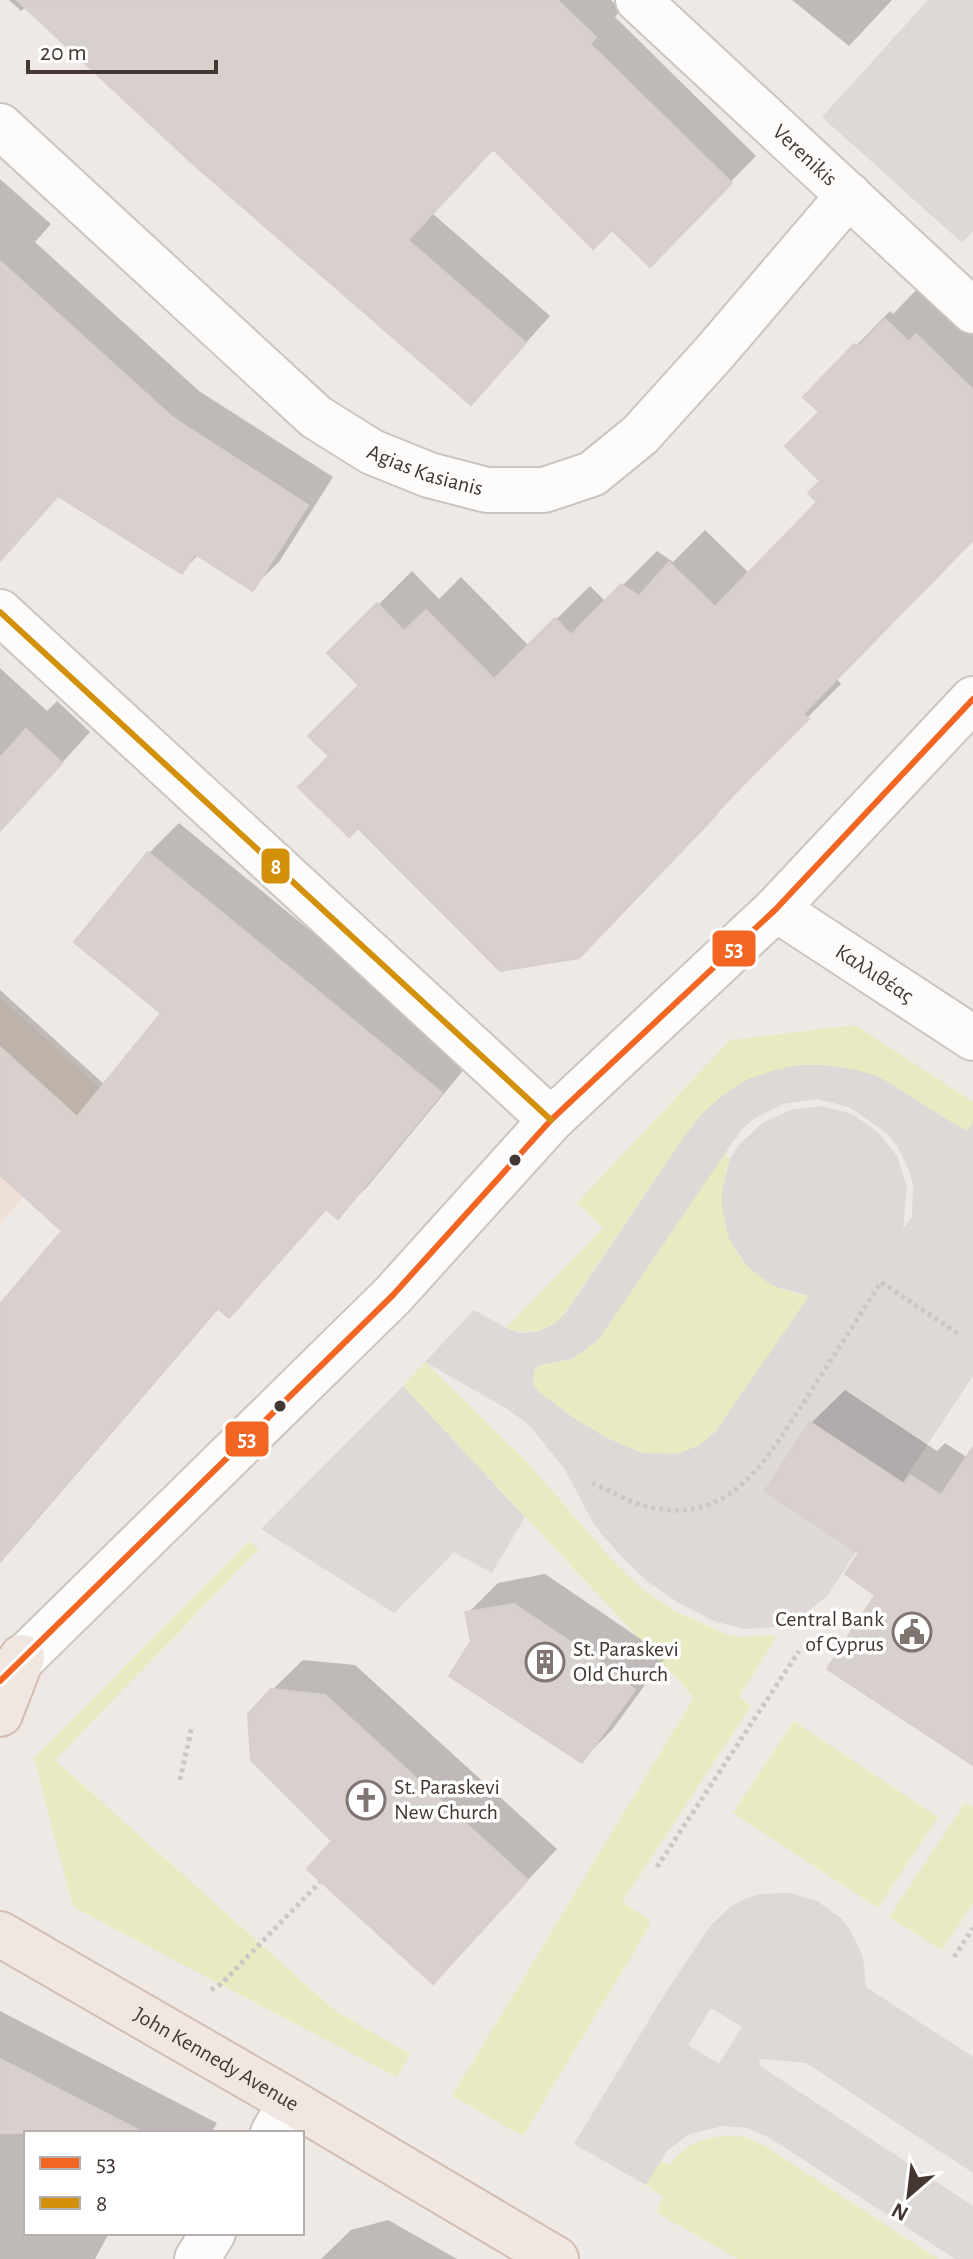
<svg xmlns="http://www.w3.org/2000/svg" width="973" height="2259" font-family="'Alegreya Sans',sans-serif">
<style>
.education{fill:#eee0d6}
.green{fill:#e8ebc2}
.parking{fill:#ded8d6;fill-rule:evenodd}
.shadow{fill:#0003}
.building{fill:#d7d0cc;stroke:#d7cfcb;stroke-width:2}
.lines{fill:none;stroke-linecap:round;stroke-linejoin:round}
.minor-casing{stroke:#cbc5c1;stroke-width:48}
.major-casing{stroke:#d3beb1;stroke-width:48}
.path{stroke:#cdc7c5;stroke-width:5;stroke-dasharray:4 4;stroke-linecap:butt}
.minor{stroke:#fdfcfb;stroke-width:44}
.major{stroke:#f0e7e2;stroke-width:44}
.bus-1-casing{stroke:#fff;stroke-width:12}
.bus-2-casing{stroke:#fff;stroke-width:12}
.bus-1{stroke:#f26522;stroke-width:6}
.bus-2{stroke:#d3900a;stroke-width:6}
.bus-dot{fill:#443732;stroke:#fff;stroke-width:3}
.labels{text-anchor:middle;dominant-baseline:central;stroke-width:7;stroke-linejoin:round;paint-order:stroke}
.street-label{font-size:22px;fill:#443732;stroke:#fff}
.poi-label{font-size:22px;fill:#443732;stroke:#fff;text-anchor:start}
.line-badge{stroke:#fff;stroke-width:3}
.badge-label{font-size:22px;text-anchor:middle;font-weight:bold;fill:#fff}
</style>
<rect width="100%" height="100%" fill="#efe9e5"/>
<path class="education" d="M0,998L110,1097L0,1224Z"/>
<path class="green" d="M855,1025L973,1102V1122L967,1132L878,1076L723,1095L703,1113L686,1134L560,1319C544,1332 526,1335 506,1328L603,1228L577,1203L730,1040Z
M723,1154L730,1159C708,1223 738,1287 810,1296L723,1423L707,1440L688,1451L665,1456L642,1453L605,1437L571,1416L536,1390L532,1376L539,1365L572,1359L599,1339Z
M425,1362L526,1461L613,1561L642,1589L675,1611L726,1634L740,1637L774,1635L776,1637L739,1697L751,1706L622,1902L649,1919V1927L523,2136L452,2096L694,1697L403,1386Z
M249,1541L259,1549L55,1760L334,2010L410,2054L397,2077L73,1907L34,1758Z
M794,1721L938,1817L878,1908L733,1813Z
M965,1803L973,1807V1903L942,1950L889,1917Z
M734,2136L745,2137L765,2146L938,2259H738L656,2212L664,2197L646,2185L660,2161L669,2166C684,2143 707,2136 734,2136Z"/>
<path class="parking" d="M928,0H973V231L962,243L822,117Z
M798,1065H825L852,1069L878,1076L966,1131L973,1122V1376L827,1596L803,1615L789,1622L775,1627L744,1629L714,1621L679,1603L648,1582L620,1555L595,1526L564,1468L530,1426L509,1410L425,1362L474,1310L506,1328L522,1333L539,1331L554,1324L566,1312L686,1134L703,1113L723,1095L746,1080L772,1071ZM817,1099L849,1107L888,1134L897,1146L910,1172L913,1187L912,1217L903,1229L907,1186L897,1156L878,1132L852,1114L821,1106L791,1110L762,1123L739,1145L730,1159L722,1190V1207L729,1239L747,1266L759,1276L773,1286L809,1296L715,1432L698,1446L676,1454L642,1453L605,1437L571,1416L539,1392L533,1384L534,1370L539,1365L572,1359L599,1339L741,1130L754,1119L783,1104Z
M403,1386L525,1517L492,1573L454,1552L394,1613L261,1529Z
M789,1893L817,1901L841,1918L850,1930L863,1957L866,1987L973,2057V2173L806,2063L764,2059L759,2060L760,2066L973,2206V2259H955L770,2138L748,2128L723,2126L689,2134L666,2152L646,2185L574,2144L661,2000L710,1926L731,1906L745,1899L759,1894ZM711,2008L742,2027L719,2064L688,2045Z"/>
<path class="shadow" d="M9,0H611L621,10L615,17L756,156L650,264L612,227L494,147L432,213L550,316L496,376L27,6L21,11Z
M792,0H892L849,46Z
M0,179L51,224L35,242L199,391L333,477L279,562L252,588L199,554L182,572L60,494L15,541L0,527Z
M920,286L973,323V537L836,678L841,684L758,767L748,781L613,921L332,756L362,685L330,653L412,571L439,599L461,577L529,646L590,586L606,602L657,551L673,562L705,530L750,574L820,502L823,481L822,412L806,397L890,311L893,314Z
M0,668L47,711L57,701L90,732L0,831Z
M179,823L470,1062L367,1187L337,1216L327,1208L229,1315L220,1307L0,1563V1306L65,1231L0,1172V990L105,1085L164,1013L149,853Z
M845,1390L937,1451L945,1443L968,1458L973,1450V1763L878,1594L811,1423Z
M545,1574L639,1638L664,1659L612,1730L582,1760L468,1613L498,1583Z
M303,1660L355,1665L557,1849L433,1981L335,1841L272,1690Z
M0,2011L217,2123L211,2133H26V2233H109L95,2259H0Z
M388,2220L457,2259H321L351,2230Z"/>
<path class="building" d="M17,0H557L596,37L590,44L732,183L650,267L612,230L593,249L493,149L408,240L526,343L471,405L193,164Z
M0,261L172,417L308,505L253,591L195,554L182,574L58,496L0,561Z
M885,319L909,342L916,334L973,390V540L803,714L809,719L725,803L714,817L579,958L500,971L358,828L349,837L298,787L329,756L308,736L359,685L327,653L377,603L404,631L426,610L494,679L555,618L571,635L621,584L639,596L669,562L715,607L817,502L808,493L820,481L785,446L819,412L803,397L854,344L858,347Z
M26,729L62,763L0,831V758Z
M148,852L442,1093L338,1219L326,1209L229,1318L218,1308L0,1561V1304L62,1231L0,1175V1047L77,1117L161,1013L74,942Z
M810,1422L904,1484L910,1475L941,1495L973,1447V1765L827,1669L875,1595L845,1574L859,1553L765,1491Z
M514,1604L609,1668L635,1690L582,1763L449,1676L471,1641L465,1612Z
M271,1689L325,1695L528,1880L433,1984L307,1869L332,1841L251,1760L248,1714Z
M0,2059L144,2133H0Z"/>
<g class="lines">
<defs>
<g id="minor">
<path id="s1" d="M638,0L973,311"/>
<path id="s2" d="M0,126L316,417L372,452L429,475L487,490H544L592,474L640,435L715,352L849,195"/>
<path d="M0,612L551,1120"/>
<path id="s3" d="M776,909L973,1038"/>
<path d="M0,1681L393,1295L551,1120L776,909L973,699"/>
<path d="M273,2133L291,2102"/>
<path d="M197,2259L213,2233"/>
</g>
<g id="major">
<path d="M0,1714L22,1657"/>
<path id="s4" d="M0,1934L291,2102L556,2259"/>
</g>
</defs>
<use href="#minor" class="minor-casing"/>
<use href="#major" class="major-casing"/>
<path class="path" d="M592,1483C608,1490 625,1500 642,1505C727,1529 763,1465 802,1405C828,1364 855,1323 881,1282L960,1335
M180,1780L192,1726
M657,1867L799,1651
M954,1957L973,1928
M211,1990L221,1984L320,1882"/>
<use href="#minor" class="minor"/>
<use href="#major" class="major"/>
<defs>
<path id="bus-1" d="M0,1681L393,1295L551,1120L776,909L973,699"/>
<path id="bus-2" d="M0,612L551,1120"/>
</defs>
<use href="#bus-1" class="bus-1-casing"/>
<use href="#bus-2" class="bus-2-casing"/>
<use href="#bus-1" class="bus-1"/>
<use href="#bus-2" class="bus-2"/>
</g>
<defs>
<symbol id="civic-ring" viewBox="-11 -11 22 22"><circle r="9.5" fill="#fff" stroke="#807571" stroke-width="1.5"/><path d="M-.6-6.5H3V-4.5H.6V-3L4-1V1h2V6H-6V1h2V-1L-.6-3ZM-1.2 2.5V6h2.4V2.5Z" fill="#807571"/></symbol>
<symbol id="building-ring" viewBox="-11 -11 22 22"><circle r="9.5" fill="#fff" stroke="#807571" stroke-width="1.5"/><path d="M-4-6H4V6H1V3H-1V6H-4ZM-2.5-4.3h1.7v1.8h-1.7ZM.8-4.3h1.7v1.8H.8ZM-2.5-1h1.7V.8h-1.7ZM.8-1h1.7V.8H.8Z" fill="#807571"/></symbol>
<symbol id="church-ring" viewBox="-11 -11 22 22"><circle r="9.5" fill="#fff" stroke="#807571" stroke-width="1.5"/><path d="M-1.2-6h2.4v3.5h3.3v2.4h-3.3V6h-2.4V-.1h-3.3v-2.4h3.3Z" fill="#807571"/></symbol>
</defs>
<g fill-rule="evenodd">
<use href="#civic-ring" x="890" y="1610" width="44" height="44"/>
<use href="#building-ring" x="523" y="1640" width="44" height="44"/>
<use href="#church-ring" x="344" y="1778" width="44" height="44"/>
</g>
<g class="bus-dot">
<circle cx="515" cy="1160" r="7"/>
<circle cx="280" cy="1406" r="7"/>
</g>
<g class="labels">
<g class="street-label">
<text stroke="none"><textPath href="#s1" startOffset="228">Verenikis</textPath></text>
<text stroke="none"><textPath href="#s2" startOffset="552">Agias Kasianis</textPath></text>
<text stroke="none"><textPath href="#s3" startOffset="118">Καλλιθέας</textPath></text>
<text stroke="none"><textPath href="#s4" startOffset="250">John Kennedy Avenue</textPath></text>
</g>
<g class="poi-label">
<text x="884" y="1619" text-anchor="end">Central Bank<tspan x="884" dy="25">of Cyprus</tspan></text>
<text x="573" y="1649">St. Paraskevi<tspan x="573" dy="25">Old Church</tspan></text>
<text x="394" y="1787">St. Paraskevi<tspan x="394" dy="25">New Church</tspan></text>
</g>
</g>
<g class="line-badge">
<rect x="260" y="847" width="31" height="38" rx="8" fill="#d3900a"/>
<rect x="711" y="929" width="46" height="39" rx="8" fill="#f26522"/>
<rect x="224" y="1420" width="46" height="38" rx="8" fill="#f26522"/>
</g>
<g class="badge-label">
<text x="276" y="874">8</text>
<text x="734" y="956">53</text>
<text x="247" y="1446">53</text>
</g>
<rect x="24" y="2131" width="280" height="104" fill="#ffffff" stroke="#b4afad" stroke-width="2"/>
<rect x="40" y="2157" width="40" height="12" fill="#f26522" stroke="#b4afad" stroke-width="2"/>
<text x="96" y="2171" font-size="24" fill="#443732">53</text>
<rect x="40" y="2197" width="40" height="12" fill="#d3900a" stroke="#b4afad" stroke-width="2"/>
<text x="96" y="2211" font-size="24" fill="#443732">8</text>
<g transform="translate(909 2195) rotate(208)" stroke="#ffffff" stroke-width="6" paint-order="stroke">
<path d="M0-6L14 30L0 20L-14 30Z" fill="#443732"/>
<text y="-12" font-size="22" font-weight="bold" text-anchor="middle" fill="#443732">N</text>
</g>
<path d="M28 60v12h188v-12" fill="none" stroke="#443732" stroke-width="4"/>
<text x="40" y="60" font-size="24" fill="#443732" stroke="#ffffff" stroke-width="6" paint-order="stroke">20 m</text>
</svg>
